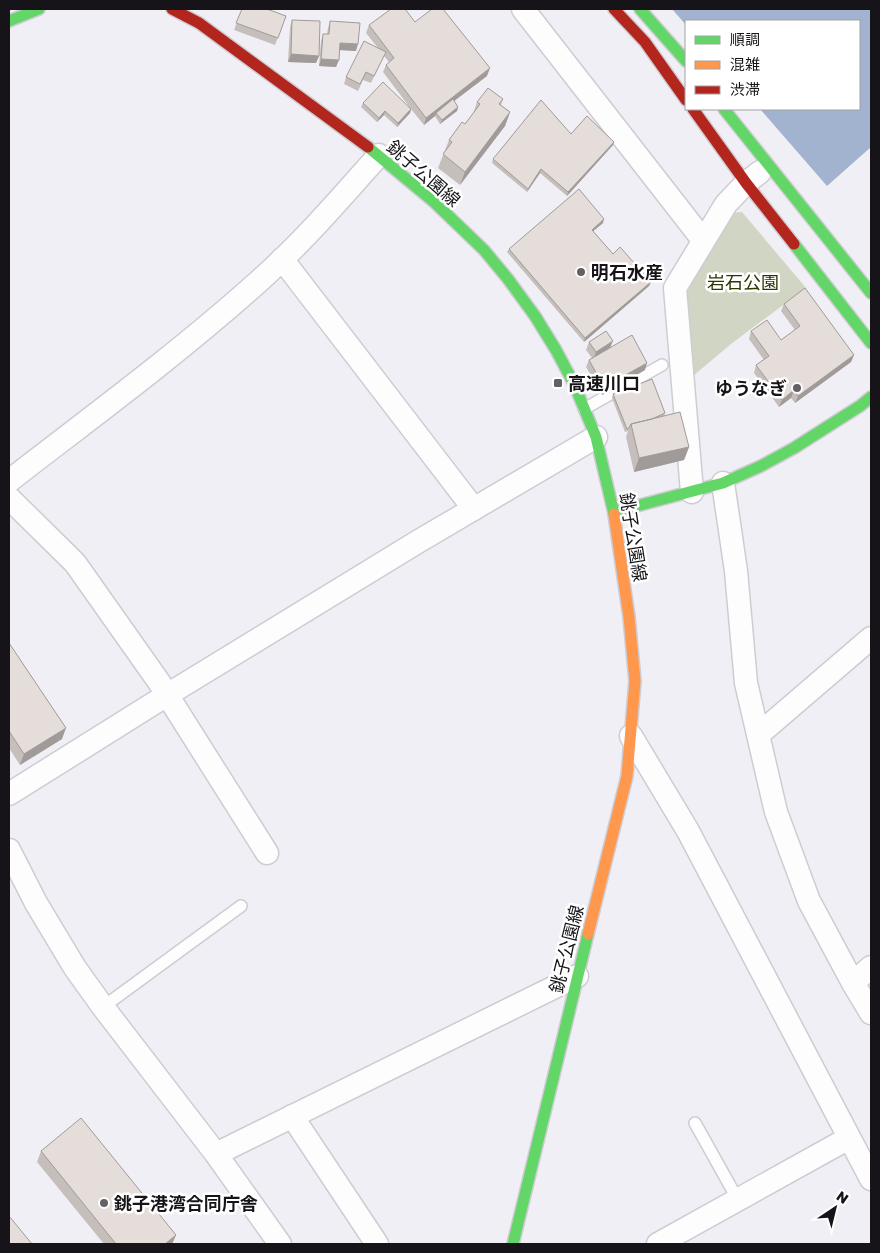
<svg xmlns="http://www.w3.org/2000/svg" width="880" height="1253" font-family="'Golos Text','Noto Sans JP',sans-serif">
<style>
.green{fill:#d1d5c3}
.water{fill:#a1b3cf}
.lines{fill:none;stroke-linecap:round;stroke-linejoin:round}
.lane-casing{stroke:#ceccd2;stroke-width:14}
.street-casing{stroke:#ceccd2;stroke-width:25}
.fast-casing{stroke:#ceccd2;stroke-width:14}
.slow-casing{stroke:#ceccd2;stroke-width:14}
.jam-casing{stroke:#ceccd2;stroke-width:14}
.lane{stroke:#fdfdfe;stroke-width:11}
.street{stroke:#fdfdfe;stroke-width:22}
.fast{stroke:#63d668;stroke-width:11}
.slow{stroke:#ff974d;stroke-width:11}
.jam{stroke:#b3261e;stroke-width:11}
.wall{fill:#c5bebb}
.shaded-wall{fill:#a09b98}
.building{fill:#e5ddd9;stroke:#a09b98}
.poi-dot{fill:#636166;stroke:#fff;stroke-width:2}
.labels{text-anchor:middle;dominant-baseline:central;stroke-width:5;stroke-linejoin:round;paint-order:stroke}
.street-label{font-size:18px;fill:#161418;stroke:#fff}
.poi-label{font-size:18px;font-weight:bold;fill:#161418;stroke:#fff;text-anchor:start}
.park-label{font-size:18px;fill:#2d3500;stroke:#fff}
</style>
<rect width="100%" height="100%" fill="#f1eff6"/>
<path class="green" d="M742,212L806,288L731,344L693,376L683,299L731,213Z"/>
<path class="water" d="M672,9H871V147L827,186L760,109H859V21H686V25Z"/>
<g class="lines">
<defs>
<path id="lane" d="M584,409L662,365
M103,1007L241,906
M695,1123L738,1200"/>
<path id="street" d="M523,9L703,240
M282,259L474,509
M9,481C93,416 179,353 258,282C302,243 340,199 379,155
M723,483L736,571L746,683L776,812L809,901L853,983L871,1013
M692,492L675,288L726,204L746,183L760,172
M9,498L75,563L159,682L267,853
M758,735L871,638
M631,736L688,831L871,1179
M9,794L167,695L419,541L596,437
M9,850L36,903L75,968L103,1007L216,1154L280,1244
M853,983L871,967
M292,1116L377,1244
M216,1154L577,976
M658,1244L849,1138"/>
<path id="fast" d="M640,9L686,61
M9,21L39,9
M724,109L871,293
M368,147L433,201L484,250L508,279L535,316L556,350L574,384L596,437L614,514
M794,244L871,343
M614,512L723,483L761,466L794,448L860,406L871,397
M513,1244L588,934"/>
<path id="slow" d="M588,934L627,776L635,681L629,617L614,514"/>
<path id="jam" d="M172,9L199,23L368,147
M614,9L645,42L686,100
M693,109L746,183L794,244"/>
</defs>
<use href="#lane" class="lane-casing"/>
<use href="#street" class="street-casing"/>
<use href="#fast" class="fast-casing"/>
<use href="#slow" class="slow-casing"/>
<use href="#jam" class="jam-casing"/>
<use href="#lane" class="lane"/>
<use href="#street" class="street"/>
<use href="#fast" class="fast"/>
<use href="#slow" class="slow"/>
<use href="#jam" class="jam"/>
</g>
<path class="wall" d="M242,9L286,16L275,45L234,30Z
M292,20L319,56L316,63L288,62L290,27Z
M330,21L356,51L340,50L336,67L319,66L321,41L323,34H327L328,28Z
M415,22L487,76L454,101L458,107L457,111L440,124L435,116L424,125L411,109L410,113L397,127L384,115L377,122L361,107L363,103L411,109L383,72L386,65L389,62L384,56L371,83L363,80L358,91L344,84L346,77L378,48L366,33L369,25Z
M503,99L501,105L510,112L505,126L460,185L438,168L449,140L465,124L473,114L477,102Z
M571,134L614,142L613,145L567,196L540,173L527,192L492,163L493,159Z
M603,223L593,231L613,254L651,282L649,286L584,342L507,252L509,249Z
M784,304L854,355L851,362L795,403L791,398L779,407L754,373L756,365L764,360L749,339L751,331L781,340L795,330L781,311Z
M589,342L610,348L645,370L602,395L586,367L589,360L592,358L586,350Z
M613,394L665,413L664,416L689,447L684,460L634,472L626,437L628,431L625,432L612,398Z
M9,643L62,739L20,765L9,748Z
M41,1151L176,1235L172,1244H104L37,1162Z"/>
<path class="shaded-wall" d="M340,43L358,44L356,51L338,50Z
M291,54L319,56L316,63L288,62Z
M321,59L339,60L336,67L319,66Z
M490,68L487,76L437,114L436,113L435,116L424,125L426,118Z
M458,107L457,111L440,124L442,120Z
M411,109L410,113L397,127L398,123Z
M385,111L384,115L377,122L379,118Z
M510,112L505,126L460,185L465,172Z
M614,142L613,145L567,196L568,192Z
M541,169L540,173L527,192L528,189Z
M604,219L603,223L591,233L592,230Z
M651,282L649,286L584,342L585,338Z
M613,341L610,348L593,360L596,352Z
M854,355L851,362L795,403L798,396Z
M647,363L645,370L602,395L604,387Z
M794,390L791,398L779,407L782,400Z
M689,447L684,460L634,472L639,458Z
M66,728L62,739L20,765L24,754Z
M176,1235L172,1244H165Z"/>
<path class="building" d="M242,9H267L286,16L278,38L236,23Z
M391,9H405L415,22L432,9H443L490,68L426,118L386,65L394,58L369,25Z
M292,20L320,21L319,56L291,54Z
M330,21L360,23L358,44L340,43L339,60L321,59L323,34H329Z
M364,41L386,52L374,76L366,72L360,84L346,77Z
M383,82L411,109L398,123L385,111L379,118L363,103Z
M488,88L503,99L499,104L510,112L465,172L443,154L452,142L449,140L462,122L465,124L480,104L477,102Z
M453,99L458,107L442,120L436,113Z
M541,100L571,134L587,116L614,142L568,192L541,169L528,189L493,159Z
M579,189L604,219L592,230L613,254L620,247L651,282L585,338L509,249Z
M805,288L854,355L798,396L794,390L782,400L756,365L769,356L751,331L767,320L781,340L800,326L784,304Z
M606,331L613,341L596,352L589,342Z
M632,335L647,363L604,387L589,360Z
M652,379L665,413L652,419L631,424L629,428L627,429L613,394Z
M680,412L689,447L639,458L631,424Z
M9,643L66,728L24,754L9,731Z
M81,1118L176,1235L165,1244H116L41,1151Z
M9,1216L32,1244H9Z"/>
<g class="poi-dot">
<circle cx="581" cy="272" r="5"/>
<rect x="553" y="378" width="10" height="10" rx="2.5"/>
<circle cx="797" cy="388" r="5"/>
<circle cx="104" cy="1203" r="5"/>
</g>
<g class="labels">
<g class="street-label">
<text transform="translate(424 173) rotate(41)">銚子公園線</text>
<text transform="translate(634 537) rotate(81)">銚子公園線</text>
<text transform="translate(566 949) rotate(-76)">銚子公園線</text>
</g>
<g class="poi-label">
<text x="591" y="272">明石水産</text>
<text x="568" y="383">高速川口</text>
<text x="787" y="388" text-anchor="end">ゆうなぎ</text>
<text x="114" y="1203">銚子港湾合同庁舎</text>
</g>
<g class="park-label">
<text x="743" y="282">岩石公園</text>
</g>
</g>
<rect width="880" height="1253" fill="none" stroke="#161418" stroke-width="20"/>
<rect x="685" y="20" width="175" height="90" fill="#ffffff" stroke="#a2a1a3"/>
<rect x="695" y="36" width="25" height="8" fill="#63d668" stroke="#a2a1a3"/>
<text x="730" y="45" font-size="15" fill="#161418">順調</text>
<rect x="695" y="61" width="25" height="8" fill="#ff974d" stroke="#a2a1a3"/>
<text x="730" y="70" font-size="15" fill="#161418">混雑</text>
<rect x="695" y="86" width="25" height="8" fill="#b3261e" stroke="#a2a1a3"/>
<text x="730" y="95" font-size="15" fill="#161418">渋滞</text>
<g transform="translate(835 1208) rotate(35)" stroke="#ffffff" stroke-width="4" paint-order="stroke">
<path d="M0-4L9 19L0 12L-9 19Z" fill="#161418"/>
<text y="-8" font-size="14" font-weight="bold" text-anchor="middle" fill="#161418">N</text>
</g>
</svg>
